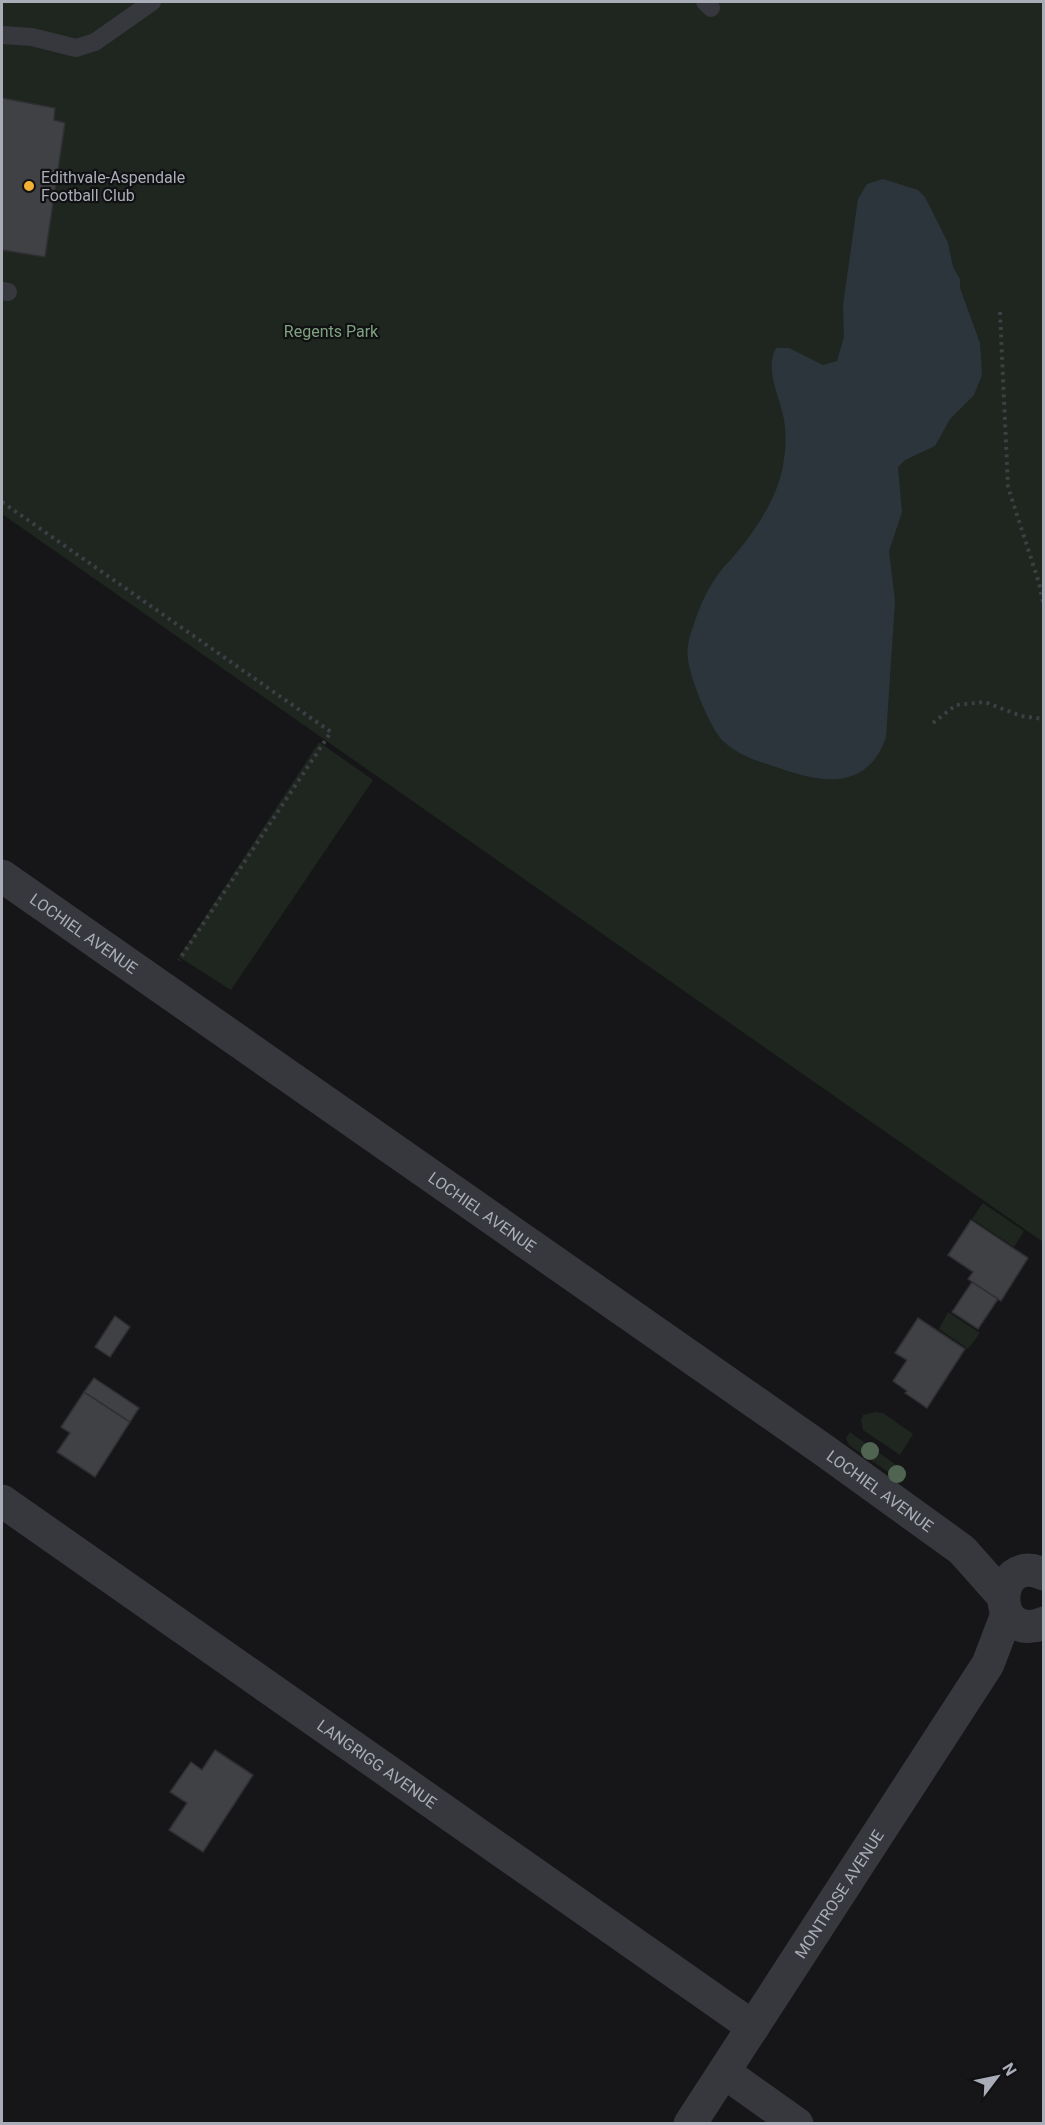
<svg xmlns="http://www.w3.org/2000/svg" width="1045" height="2125" font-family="Roboto,sans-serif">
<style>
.green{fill:#1e261f}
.water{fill:#2c353c}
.building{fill:#404145;stroke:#303034;stroke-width:1.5}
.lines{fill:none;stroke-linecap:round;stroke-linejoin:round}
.path{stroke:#3d3f44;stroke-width:4;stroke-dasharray:3 4.5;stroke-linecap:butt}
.service{stroke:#37383d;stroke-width:18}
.minor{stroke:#37383d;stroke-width:33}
.tree{fill:#506452}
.poi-dot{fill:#f2b134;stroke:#111113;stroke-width:2}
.labels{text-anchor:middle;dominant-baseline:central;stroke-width:4.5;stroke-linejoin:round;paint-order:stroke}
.poi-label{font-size:16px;fill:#a8adb8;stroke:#111113;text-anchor:start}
.park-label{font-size:16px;fill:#7fa381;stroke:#111113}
.street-label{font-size:16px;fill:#a8adb8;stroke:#111113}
</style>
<rect width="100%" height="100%" fill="#161618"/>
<path class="green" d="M2,2H1043V1242L2,514Z
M319,742L373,780L231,990L179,957Z
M983,1203L1024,1231L1014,1247L972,1219Z
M948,1312L980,1333L968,1349L939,1329Z
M875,1412L883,1413L913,1434L900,1455L863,1430L861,1420L863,1415Z
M850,1432L899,1467L894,1476L849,1445L846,1438Z"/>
<path class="water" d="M883,179L918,190L925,197L948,243L953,267L960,279V288L980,343L982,375L974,395L950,419L935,446L905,460L898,467L902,512L889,551L895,601L886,737C867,792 821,783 776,767C757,761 740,756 724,742C710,729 690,678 688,659C686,647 690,635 694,624C699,608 706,592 715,579C721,569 731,560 738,551C759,525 781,492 784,458C786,449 786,437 785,427C783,400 763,373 776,348H789L823,365L837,361L844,337L843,305L858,199L867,184Z"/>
<path class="building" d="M2,98L55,108L54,120L65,123L45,257L2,250Z
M971,1220L1028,1258L1001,1301L968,1279L973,1272L948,1255Z
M972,1282L998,1299L978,1329L952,1312Z
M115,1316L130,1327L110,1357L95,1347Z
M918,1318L965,1349L927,1408L905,1393L907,1391L893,1381L907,1360L895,1353Z
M94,1378L139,1408L130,1422L84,1392Z
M84,1392L130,1422L95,1477L57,1452L70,1433L61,1427Z
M215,1750L253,1775L203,1852L169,1830L187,1803L170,1792L191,1762L202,1770Z"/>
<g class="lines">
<path class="path" d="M1000,312L1008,487L1039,583L1044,607
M2,502L331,732L179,960
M933,723L956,705L985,702L1021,716L1044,719"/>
<path class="service" d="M705,2L711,8
M2,35L32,37L76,48L95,42L152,2
M2,291L8,292"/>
<g class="minor">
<path id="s1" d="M2,876L825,1451L962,1550L1002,1595"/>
<path id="s2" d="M2,1501L753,2027"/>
<path d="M1044,1574C991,1551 990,1645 1044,1623"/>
<path d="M724,2072L797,2124"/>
<path id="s3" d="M690,2124L988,1664L1007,1614"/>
</g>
</g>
<g class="tree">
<circle cx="870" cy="1451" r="9"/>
<circle cx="897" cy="1474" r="9"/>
</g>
<circle class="poi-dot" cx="29" cy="186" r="6"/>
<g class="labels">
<g class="poi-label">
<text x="41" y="177">Edithvale-Aspendale<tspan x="41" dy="18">Football Club</tspan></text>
</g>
<g class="park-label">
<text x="331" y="331">Regents Park</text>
</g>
<g class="street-label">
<text stroke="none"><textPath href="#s1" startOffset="100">LOCHIEL AVENUE</textPath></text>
<text stroke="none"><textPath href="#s1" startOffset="586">LOCHIEL AVENUE</textPath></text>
<text stroke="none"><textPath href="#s1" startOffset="1072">LOCHIEL AVENUE</textPath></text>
<text stroke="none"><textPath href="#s2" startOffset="458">LANGRIGG AVENUE</textPath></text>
<text stroke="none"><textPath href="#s3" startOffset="274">MONTROSE AVENUE</textPath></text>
</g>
</g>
<rect width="1045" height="2125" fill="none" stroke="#a8adb8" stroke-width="6"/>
<g transform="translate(997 2077) rotate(58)" stroke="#111113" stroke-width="4.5" paint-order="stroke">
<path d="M0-4.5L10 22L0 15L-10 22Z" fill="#a8adb8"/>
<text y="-9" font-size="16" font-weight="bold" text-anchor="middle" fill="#a8adb8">N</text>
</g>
</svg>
